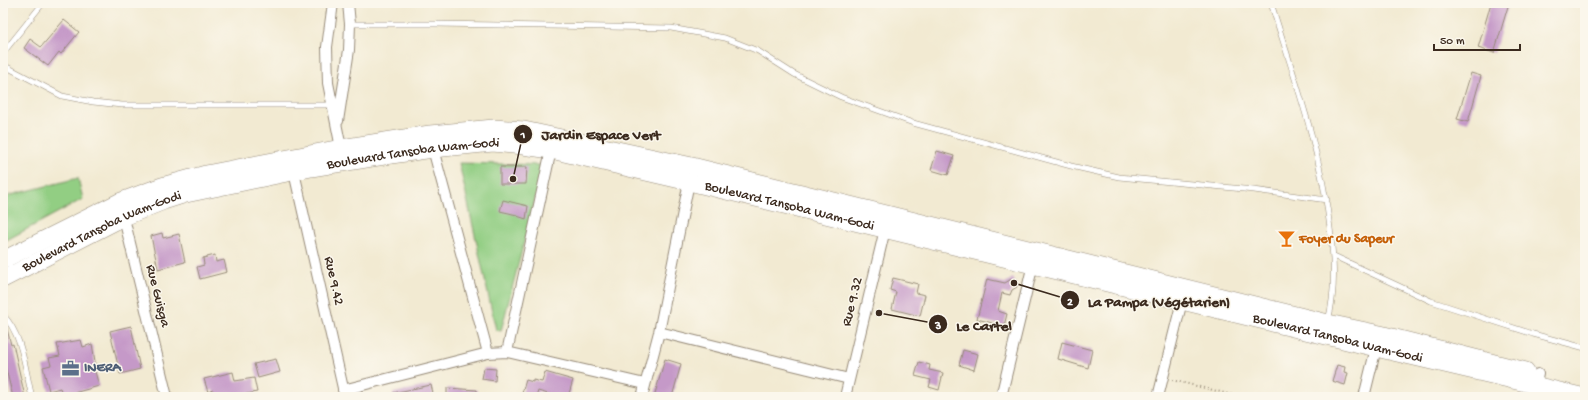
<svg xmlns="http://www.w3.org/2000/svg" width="1588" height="400" font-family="'Gochi Hand',sans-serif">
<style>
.green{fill:#92ce83;stroke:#667c50}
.building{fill:#c599c8}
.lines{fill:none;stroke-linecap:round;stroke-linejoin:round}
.lane-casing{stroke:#968a78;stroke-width:6}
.street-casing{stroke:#968a78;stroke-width:12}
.primary-casing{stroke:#968a78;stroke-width:18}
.path{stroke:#968a78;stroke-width:2;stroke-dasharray:1 3;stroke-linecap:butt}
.lane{stroke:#fff;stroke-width:5}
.street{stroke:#fff;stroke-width:10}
.primary{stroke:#fff;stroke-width:17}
.labels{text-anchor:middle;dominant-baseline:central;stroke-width:3;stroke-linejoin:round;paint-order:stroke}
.street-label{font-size:14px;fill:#3b2a1e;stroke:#fbf7ec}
.food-label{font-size:14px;font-weight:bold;fill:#c56008;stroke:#fbf7ec;text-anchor:start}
.service-label{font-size:14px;font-weight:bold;fill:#4e5e75;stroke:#fbf7ec;text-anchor:start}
.leader{fill:none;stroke:#3b2a1e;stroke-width:1.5}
.callout-dot{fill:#3b2a1e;stroke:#fbf7ec;stroke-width:1.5}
.mark-label{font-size:12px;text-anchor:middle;font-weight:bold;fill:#fff}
.callout-label{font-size:15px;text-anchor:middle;font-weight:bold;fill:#3b2a1e;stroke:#fbf7ec;stroke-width:3;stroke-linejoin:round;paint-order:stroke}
</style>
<rect width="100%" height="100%" fill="#fbf7ec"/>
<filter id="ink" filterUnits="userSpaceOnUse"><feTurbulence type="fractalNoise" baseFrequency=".025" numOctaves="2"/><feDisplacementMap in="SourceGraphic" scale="8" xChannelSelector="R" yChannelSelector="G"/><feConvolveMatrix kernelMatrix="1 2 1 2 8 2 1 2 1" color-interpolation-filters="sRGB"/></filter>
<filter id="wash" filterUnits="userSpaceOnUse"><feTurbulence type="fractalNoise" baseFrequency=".012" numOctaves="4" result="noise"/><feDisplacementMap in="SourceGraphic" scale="16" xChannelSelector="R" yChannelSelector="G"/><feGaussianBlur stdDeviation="0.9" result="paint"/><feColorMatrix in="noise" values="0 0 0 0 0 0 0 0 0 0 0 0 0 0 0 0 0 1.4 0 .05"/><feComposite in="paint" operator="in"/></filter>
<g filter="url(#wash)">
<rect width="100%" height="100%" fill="#f2ead2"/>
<path class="green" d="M459,163L544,165L501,331L496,330Z
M78,178L83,199L3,242V197Z"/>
<g id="blocks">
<path class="building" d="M1491,3H1509L1494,53L1478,48Z
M64,20L79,32L61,54L59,52L48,66L24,48L30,39L41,47Z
M1471,73L1481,76L1468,122L1457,119Z
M937,151L954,156L948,175L931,170Z
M500,167H527L526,184H500Z
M503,200L528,206L526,219L517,216V215L500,211Z
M162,233L163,238L179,234L185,262L158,269L151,236Z
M215,255L216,262L224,260L227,272L200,279L197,267L204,265L203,258Z
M893,278L918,284L916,293L925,295L920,316L892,309L896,292L890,290Z
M1013,278L1017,287L1012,290L1010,295L1002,293L998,311L1007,314L1004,326L977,319L987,279L1005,283Z
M6,325L11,345L13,344L25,397H13L3,357V326Z
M131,326L140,369L120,374L110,331Z
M81,340L83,347L92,344L96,367L94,368L99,386L63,396L60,388L49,391L43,367L51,365L49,358L60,356L57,344Z
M1062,342L1092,350L1088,368L1058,359Z
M963,350L978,354L974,370L959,365Z
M276,359L280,372L258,378L254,364Z
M665,359L681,364L672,397H654Z
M919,362L930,365L929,370L943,373L939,390L929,387L931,380L915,376Z
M1337,365L1345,367L1344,372L1348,373L1345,385L1332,381Z
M484,368L496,369L495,381L482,379Z
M233,372L235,381L254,378L257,392L232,397H215L213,390L208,392L204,379Z
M545,372L573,380L568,397H558L538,391L536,397L522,393L526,380L533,382V380L542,382Z
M431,385L434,397H393V393Z
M447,388L477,390V397H447Z"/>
</g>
</g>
<g filter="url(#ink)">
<use href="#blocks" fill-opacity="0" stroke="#968a78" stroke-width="1"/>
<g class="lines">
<defs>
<path id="lane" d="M1271,3C1294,77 1321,151 1330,228C1334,260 1336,290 1328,321
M350,24H435L671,28L725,38L758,51L794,74L841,97L913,123L1071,166L1119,177L1254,190L1327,200
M3,53L43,3
M3,65L62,96L93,102L122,105H333
M1334,256L1431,301L1533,334L1585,348
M3,315C23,335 25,370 32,397"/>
<path id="street" d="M333,3L327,47L328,83L341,148
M338,121L349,50L350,24L348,3
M433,149L488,353
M294,172L345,397
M123,214L167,397
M659,332L849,379
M507,352L551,150
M343,390L488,353L507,352L645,384
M642,397L659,332L689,182
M845,397L886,225
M1001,397L1034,260
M1158,397L1183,297
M1364,397L1377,344
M1533,397L1538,374"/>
<g id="primary">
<path d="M3,260L119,202L162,186L206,174L341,148L430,134L494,128L524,130L692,166L1328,323L1380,334L1526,371"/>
<path id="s1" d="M3,279L124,217L164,201L186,194L311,168L384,156L433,149L493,143L523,146L551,150L689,182L1376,348L1585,397"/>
</g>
</defs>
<use href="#lane" class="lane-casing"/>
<use href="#street" class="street-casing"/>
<use href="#primary" class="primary-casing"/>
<path class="path" d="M1172,380L1241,397"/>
<use href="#lane" class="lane"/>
<use href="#street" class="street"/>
<use href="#primary" class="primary"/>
</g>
</g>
<defs>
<symbol id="bar-bare" viewBox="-9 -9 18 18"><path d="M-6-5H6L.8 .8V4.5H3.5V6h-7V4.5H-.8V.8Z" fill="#e8710a" stroke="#fbf7ec" stroke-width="2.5" paint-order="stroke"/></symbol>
<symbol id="office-bare" viewBox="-9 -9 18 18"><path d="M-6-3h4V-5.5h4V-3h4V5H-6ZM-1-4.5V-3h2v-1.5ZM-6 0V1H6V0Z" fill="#5c6f8a" stroke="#fbf7ec" stroke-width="2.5" paint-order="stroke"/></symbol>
</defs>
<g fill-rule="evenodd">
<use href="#bar-bare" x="1274" y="226" width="25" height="25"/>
<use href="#office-bare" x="58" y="356" width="25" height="25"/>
</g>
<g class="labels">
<g class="street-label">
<text stroke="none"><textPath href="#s1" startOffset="433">Boulevard Tansoba Wam-Godi</textPath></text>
<text stroke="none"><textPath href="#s1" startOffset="817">Boulevard Tansoba Wam-Godi</textPath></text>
<text stroke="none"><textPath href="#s1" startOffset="110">Boulevard Tansoba Wam-Godi</textPath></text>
<text transform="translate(333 281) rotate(77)">Rue 9.42</text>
<text transform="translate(157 296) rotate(76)">Rue Guisga</text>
<text transform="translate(853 302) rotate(-76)">Rue 9.32</text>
<text stroke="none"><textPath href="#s1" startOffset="1381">Boulevard Tansoba Wam-Godi</textPath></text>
</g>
<g class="food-label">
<text x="1299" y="239">Foyer du Sapeur</text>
</g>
<g class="service-label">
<text x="84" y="368">INERA</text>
</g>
</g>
<path class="leader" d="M513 179L523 134M1014 283L1070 300M879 313L938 324"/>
<g class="callout-dot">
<circle cx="513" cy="179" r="4"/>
<circle cx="1014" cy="283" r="4"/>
<circle cx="879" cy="313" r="4"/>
<circle cx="523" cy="134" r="10"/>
<circle cx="1070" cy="300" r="10"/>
<circle cx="938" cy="324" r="10"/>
</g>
<g class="mark-label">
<text x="523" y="138">1</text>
<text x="1070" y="305">2</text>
<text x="938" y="329">3</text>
</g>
<g class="callout-label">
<text x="601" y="139">Jardin Espace Vert</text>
<text x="1159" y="306">La Pampa (Végétarien)</text>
<text x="984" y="330">Le Cartel</text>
</g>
<rect width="1588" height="400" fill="none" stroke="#fbf7ec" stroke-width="16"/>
<path d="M1434 44v6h86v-6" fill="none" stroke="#3b2a1e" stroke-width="2"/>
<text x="1440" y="44" font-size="12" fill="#3b2a1e" stroke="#fbf7ec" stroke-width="3" paint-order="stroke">50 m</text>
</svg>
